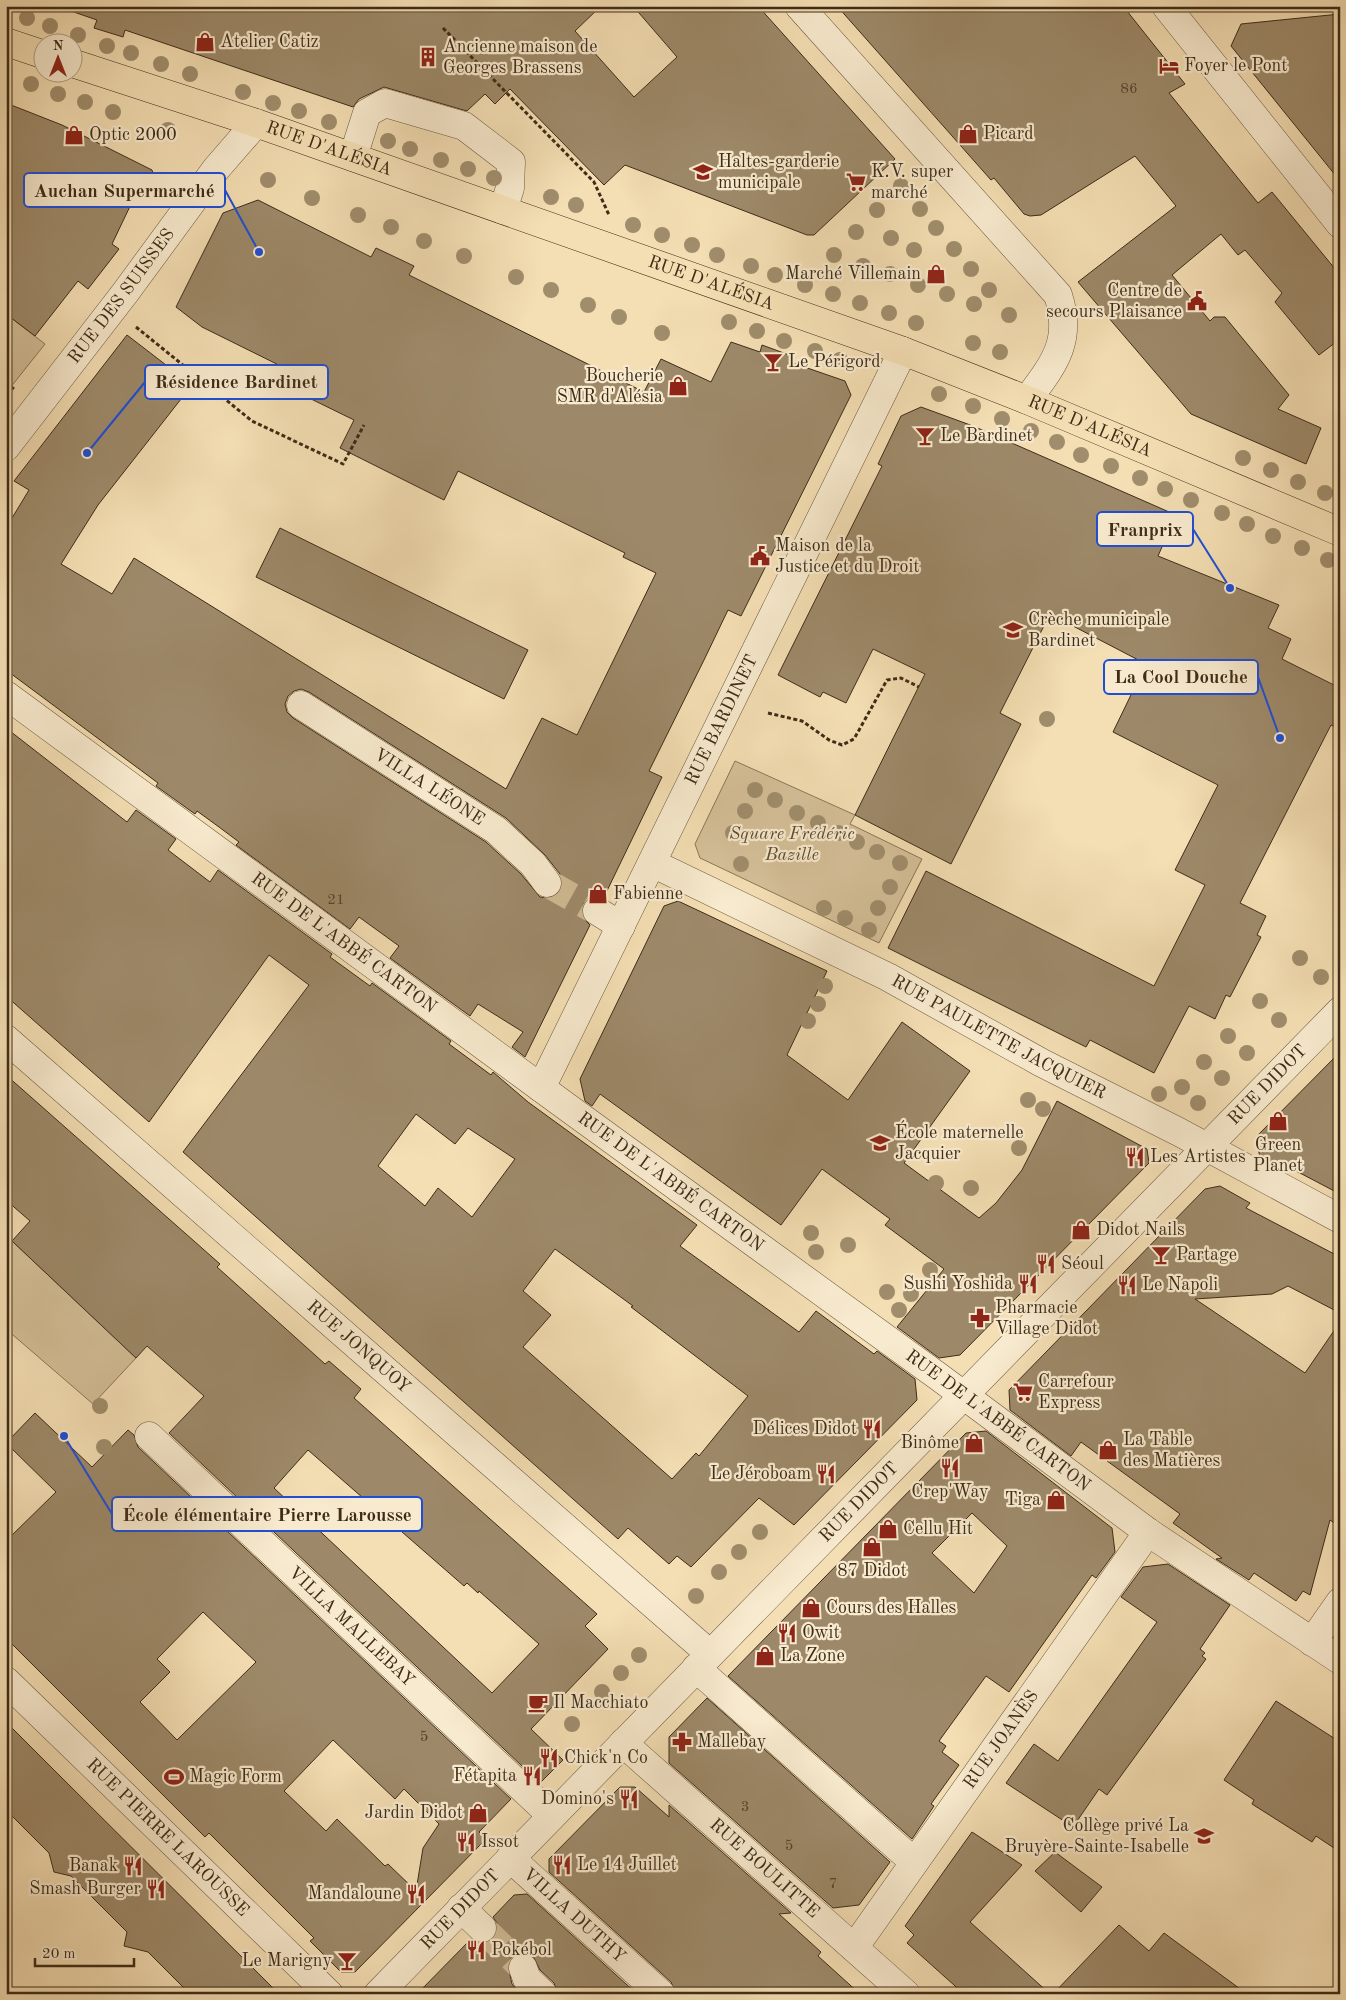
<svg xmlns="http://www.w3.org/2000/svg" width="1346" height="2000" font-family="'Old Standard TT',serif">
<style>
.green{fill:#d5c099;stroke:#8a7658}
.building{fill:#9d8969;stroke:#3e2c18;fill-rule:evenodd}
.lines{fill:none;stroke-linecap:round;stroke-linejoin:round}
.minor-tunnel{stroke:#d0ba94;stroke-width:28;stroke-dasharray:28 14;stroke-linecap:butt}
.minor-casing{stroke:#6c583f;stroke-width:29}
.major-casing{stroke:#3e2c18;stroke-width:29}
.path{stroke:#3e2c18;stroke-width:3;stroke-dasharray:4 2.5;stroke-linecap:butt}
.minor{stroke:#f8eace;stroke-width:28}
.major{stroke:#f4deb3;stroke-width:28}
.tree{fill:#a08d6c}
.labels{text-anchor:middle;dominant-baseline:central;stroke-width:4.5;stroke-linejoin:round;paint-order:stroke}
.number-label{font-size:15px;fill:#56432c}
.poi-label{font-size:18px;fill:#3e2c18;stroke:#f8eace;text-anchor:start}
.street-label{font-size:18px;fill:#3e2c18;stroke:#f8eace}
.park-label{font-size:18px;font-style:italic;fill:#5c4a32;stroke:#f8eace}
.leader{fill:none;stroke:#1d4ed8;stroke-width:2}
.callout-dot{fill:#1d4ed8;stroke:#f8eace;stroke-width:2}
.callout{fill:#f8eace;stroke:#1d4ed8;stroke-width:2}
.callout-label{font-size:19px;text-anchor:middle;font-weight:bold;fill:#3e2c18}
</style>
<rect width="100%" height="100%" fill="#f4deb3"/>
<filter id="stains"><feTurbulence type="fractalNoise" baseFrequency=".004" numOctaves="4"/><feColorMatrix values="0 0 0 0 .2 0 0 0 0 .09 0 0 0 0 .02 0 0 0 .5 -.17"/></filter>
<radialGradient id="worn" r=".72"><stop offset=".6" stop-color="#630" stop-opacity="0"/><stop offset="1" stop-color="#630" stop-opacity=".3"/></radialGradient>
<path class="green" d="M6,314L45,344L6,393Z
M735,761L855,815L850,824L922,859L879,943L700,858L695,844Z
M12,1241L136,1358L93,1404L6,1329V1248Z"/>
<path class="building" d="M68,6H601L575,31L634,97L677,57L633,6H758L895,159L814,235H807L625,165L604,185L510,89L495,104L485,94L467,111L384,87L359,99L353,107L125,30L123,37L94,28L97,20L68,10Z
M837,6H1123L1185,84L1169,93L1258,203L1272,192L1340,275V339L1319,355L1275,302L1282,293L1245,250L1238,255L1221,234L1172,275L1210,321L1214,317H1225L1289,395L1278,409L1321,428L1306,464L1191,414L1078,282L1176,206L1135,156L1041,215L1030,216L1024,214L994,178L991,180Z
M1340,14V181L1231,46L1241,24Z
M6,103L62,125L152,170L156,184L145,206L133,200L112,244L119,249L88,289L78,281L35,336L6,314Z
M258,200L371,257L376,248L414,266L409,275L644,392L661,359L711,382L731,342L760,352L762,345L792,356L790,362L845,381L851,395L741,616L728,610L704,660L649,771L662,777L604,897H590L584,903L581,910L583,918L590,925L525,1057L512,1047L523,1032L478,1004L470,1016L390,958L399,946L359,917L350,929L236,845L239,842L219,827L197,811L195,814L156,786L158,783L6,670V528L29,490L14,481L127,335L192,385L98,505L61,564L112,594L134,558L506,789L542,718L577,735L656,573L623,557L625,553L458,471L444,500L340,448L354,420L307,397L315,383L202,327L176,307L223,213ZM301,689L309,692L506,818L545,855L560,874L563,882L561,890L557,895L549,898L540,897L521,874L486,842L293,718L287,712L285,704L288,696L294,691Z
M921,407L973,426L1176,515L1158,556L1279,605L1268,628L1291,639L1282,659L1340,688V729L1331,725L1240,903L1266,916L1257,935L1261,937L1230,997L1226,995L1215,1019L1189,1006L1154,1073L1090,1040L1086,1047L888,948L926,871L1154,986L1205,885L1175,870L1218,785L1113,732L1146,664L1050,614L1000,713L1021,724L951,864L855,815L925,674L873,649L846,703L823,692L820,697L778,675L882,466L878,464L901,416Z
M280,528L528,650L504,699L256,577Z
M6,728L127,822L136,810L176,839L168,850L210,882L218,870L332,954L330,957L370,986L372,983L451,1041L449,1044L491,1075L493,1072L528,1102L697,1225L680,1246L799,1332L816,1311L874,1354L877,1351L915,1379L917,1400L794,1525L759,1498L691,1567L677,1556L669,1564L628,1528L618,1539L183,1152L309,985L269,955L149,1122L6,996ZM416,1114L455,1144L468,1128L515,1159L472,1217L438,1188L425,1206L378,1166ZM555,1249L633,1306L631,1307L748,1396L699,1456L696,1453L672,1479L523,1347L551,1315L523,1291Z
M678,901L827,971L787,1055L848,1100L902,1022L970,1071L904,1163L979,1218L996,1203L1022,1170L1057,1101L1147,1149L1149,1163L960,1355L939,1358L897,1327L944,1269L885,1225L890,1219L822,1169L781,1225L600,1094L592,1106L585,1101L580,1079L664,906Z
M1340,1052V1194L1279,1162L1276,1167L1260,1158L1256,1137Z
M6,1075L220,1264L217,1267L325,1364L329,1361L361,1389L354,1398L597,1614L585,1626L608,1649L531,1729L563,1760L540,1783L169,1433L204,1396L147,1346L136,1358L12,1241L30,1221L6,1200ZM308,1450L464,1586L467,1583L478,1593L479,1591L539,1644L492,1693L274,1488Z
M1220,1186L1250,1203L1246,1208L1340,1257V1313L1288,1286L1272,1294L1195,1299L1305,1373L1340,1322V1527L1330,1520L1310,1595L1303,1591L1296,1601L1254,1573L1249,1580L1216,1559L1222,1558L1173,1523L1180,1514L1081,1442L1071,1456L1010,1410L1009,1390L1205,1189Z
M35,1413L92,1467L128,1430L134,1435L138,1447L511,1799L479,1832L486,1839L355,1972H341L310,1941L314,1938L209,1833L205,1837L6,1638V1541L56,1492L6,1443ZM203,1612L256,1662L177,1740L140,1702L170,1672L157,1659ZM333,1740L395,1799L404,1789L439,1824L423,1848L416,1891L388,1864L385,1866L337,1819L326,1831L284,1791Z
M986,1431L1112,1528L1115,1552L1096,1578L1092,1575L1009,1692L986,1676L939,1741L946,1746L942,1752L959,1765L931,1804L934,1806L912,1839L728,1676L966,1433ZM972,1513L1007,1546L974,1593L932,1553Z
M1168,1564L1230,1605L1200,1649L1205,1653L1202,1656L1206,1659L1107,1795L1099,1789L1073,1827L1006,1783L1034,1744L1058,1761L1157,1622L1121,1597L1143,1567Z
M707,1698L890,1862L859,1905L833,1908L669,1763V1737Z
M1276,1701L1340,1742V1852L1316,1836L1312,1842L1252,1804L1254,1800L1224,1780Z
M6,1722L53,1769L279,1994H190L148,1952L124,1946L127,1932L71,1876L54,1872L49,1853L6,1810Z
M620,1787H635L669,1817V1805L791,1913L779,1914L821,1952L818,1956L860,1994H676L671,1982L549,1872V1859Z
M972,1832L1022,1865L970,1922L1050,1994H964L907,1943L914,1935L905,1926Z
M1055,1852L1102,1887L1081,1912L1035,1871Z
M527,1894L637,1994H558L554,1983L540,1970L533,1956L525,1953L517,1954L511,1958L508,1966L512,1984L520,1994H417L471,1939L479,1943H487L493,1939L497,1931V1923L493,1917L514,1895Z
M1119,1925L1149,1951L1164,1933L1247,1994H1053Z"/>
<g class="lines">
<path class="minor-tunnel" d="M547,883L597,911
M482,1928L523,1968"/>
<defs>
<g id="minor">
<path d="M799,6L1058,295C1073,341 1054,364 1027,400"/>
<path d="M1166,6L1340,224"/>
<path d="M353,157L367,113L385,103L464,126L511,162L510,188L503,210"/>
<path id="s1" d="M6,447L125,293L216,169L256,123"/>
<path id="s2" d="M6,695L567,1107L939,1377L1148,1532L1340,1660"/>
<path id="s3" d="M301,705L496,830L533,864L547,883"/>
<path id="s4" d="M652,863L888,977L1042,1063L1179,1132L1340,1219"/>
<path d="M597,911L621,926"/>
<path id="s5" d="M6,1039L710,1654"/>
<path id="s6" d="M541,1088L903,351"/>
<path id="s7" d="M149,1436L552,1816"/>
<path d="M1312,1642L1340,1602"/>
<path d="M696,1668L914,1862"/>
<path id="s8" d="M6,1681L329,1994"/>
<path id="s9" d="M623,1743L906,1994"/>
<path id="s10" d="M510,1858L661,1994"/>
<path d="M461,1908L482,1928"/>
<path id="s11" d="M854,1948L1148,1532"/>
<path d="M523,1968L527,1979L543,1994"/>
<path id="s12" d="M378,1994L1340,1011"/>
</g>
<g id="major">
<path d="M6,42L42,54"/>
<path id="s13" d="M72,63L256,123L903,351L1027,400L1340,532"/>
</g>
</defs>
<use href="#minor" class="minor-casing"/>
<use href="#major" class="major-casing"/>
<path class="path" d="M443,28L594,182L609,215
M136,327L252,421L343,464L364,425
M6,383L14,389
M768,713L802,721L829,740L842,745L854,739L887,680L901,678L919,687"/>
<use href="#minor" class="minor"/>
<use href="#major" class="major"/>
</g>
<g class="tree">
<circle cx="27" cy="18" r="8"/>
<circle cx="50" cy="26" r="8"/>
<circle cx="78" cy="35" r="8"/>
<circle cx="107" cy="46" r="8"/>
<circle cx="131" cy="53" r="8"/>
<circle cx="161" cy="64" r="8"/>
<circle cx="190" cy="74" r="8"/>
<circle cx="31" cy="84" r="8"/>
<circle cx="243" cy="92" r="8"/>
<circle cx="58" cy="94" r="8"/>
<circle cx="85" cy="102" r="8"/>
<circle cx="273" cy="103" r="8"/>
<circle cx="299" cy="111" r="8"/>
<circle cx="113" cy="112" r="8"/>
<circle cx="329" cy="122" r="8"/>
<circle cx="168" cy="130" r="8"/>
<circle cx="388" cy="141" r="8"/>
<circle cx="410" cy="149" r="8"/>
<circle cx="441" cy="160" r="8"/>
<circle cx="468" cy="169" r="8"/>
<circle cx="494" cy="178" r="8"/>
<circle cx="268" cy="180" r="8"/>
<circle cx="901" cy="186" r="8"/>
<circle cx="551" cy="197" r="8"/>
<circle cx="312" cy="198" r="8"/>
<circle cx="576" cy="205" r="8"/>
<circle cx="920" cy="209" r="8"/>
<circle cx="877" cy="210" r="8"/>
<circle cx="358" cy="215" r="8"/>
<circle cx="633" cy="225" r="8"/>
<circle cx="391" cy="227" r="8"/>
<circle cx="936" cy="228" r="8"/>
<circle cx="856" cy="232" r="8"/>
<circle cx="662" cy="235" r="8"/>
<circle cx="891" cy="238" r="8"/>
<circle cx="424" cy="241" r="8"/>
<circle cx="692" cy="245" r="8"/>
<circle cx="954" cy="249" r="8"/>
<circle cx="914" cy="250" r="8"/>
<circle cx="717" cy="255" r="8"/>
<circle cx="834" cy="255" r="8"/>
<circle cx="464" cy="256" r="8"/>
<circle cx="751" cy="266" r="8"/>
<circle cx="863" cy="266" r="8"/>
<circle cx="971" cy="269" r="8"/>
<circle cx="890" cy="274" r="8"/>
<circle cx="775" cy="275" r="8"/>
<circle cx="516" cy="277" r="8"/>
<circle cx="805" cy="285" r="8"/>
<circle cx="918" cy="285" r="8"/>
<circle cx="551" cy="290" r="8"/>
<circle cx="989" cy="290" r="8"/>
<circle cx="833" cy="294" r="8"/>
<circle cx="947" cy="294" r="8"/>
<circle cx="860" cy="303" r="8"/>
<circle cx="974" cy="304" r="8"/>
<circle cx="588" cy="305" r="8"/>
<circle cx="889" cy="313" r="8"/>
<circle cx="1009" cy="315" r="8"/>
<circle cx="619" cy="317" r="8"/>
<circle cx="729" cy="322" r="8"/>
<circle cx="916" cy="323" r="8"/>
<circle cx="757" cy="331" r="8"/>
<circle cx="662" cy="333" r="8"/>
<circle cx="784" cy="341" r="8"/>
<circle cx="973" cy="343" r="8"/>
<circle cx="815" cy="351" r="8"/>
<circle cx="1000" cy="352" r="8"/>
<circle cx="840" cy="360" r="8"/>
<circle cx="939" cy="394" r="8"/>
<circle cx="973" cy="406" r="8"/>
<circle cx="1002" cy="419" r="8"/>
<circle cx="1031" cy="431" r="8"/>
<circle cx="1057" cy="442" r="8"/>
<circle cx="1081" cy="455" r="8"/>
<circle cx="1243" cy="458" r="8"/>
<circle cx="1111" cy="466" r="8"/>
<circle cx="1271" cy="470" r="8"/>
<circle cx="1140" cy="478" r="8"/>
<circle cx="1298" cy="482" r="8"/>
<circle cx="1165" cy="489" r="8"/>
<circle cx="1325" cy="493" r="8"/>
<circle cx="1191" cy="500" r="8"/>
<circle cx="1222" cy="513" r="8"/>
<circle cx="1247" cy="524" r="8"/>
<circle cx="1273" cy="536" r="8"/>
<circle cx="1302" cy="548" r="8"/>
<circle cx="1328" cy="560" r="8"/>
<circle cx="1047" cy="719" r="8"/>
<circle cx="755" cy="790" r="8"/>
<circle cx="775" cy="800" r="8"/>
<circle cx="745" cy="811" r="8"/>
<circle cx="797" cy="813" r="8"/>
<circle cx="818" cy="823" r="8"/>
<circle cx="733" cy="833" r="8"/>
<circle cx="838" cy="833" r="8"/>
<circle cx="857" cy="842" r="8"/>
<circle cx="877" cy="852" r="8"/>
<circle cx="900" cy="863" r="8"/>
<circle cx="741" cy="864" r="8"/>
<circle cx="890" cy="887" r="8"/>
<circle cx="824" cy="908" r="8"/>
<circle cx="878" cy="908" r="8"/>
<circle cx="845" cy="918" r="8"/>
<circle cx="869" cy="930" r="8"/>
<circle cx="1300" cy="958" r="8"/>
<circle cx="1321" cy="977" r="8"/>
<circle cx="825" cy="986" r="8"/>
<circle cx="1260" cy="1001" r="8"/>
<circle cx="818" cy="1004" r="8"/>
<circle cx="1279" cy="1020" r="8"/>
<circle cx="808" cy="1021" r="8"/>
<circle cx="1228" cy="1036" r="8"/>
<circle cx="1247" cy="1053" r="8"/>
<circle cx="1204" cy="1062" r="8"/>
<circle cx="1222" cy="1078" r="8"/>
<circle cx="1182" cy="1087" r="8"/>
<circle cx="1159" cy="1094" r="8"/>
<circle cx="1028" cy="1100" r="8"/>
<circle cx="1198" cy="1103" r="8"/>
<circle cx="1043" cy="1109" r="8"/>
<circle cx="1019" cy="1148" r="8"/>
<circle cx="936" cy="1183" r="8"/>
<circle cx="971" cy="1188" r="8"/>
<circle cx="811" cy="1233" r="8"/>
<circle cx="848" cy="1245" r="8"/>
<circle cx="816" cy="1252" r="8"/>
<circle cx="930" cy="1270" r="8"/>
<circle cx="887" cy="1292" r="8"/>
<circle cx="911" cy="1294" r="8"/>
<circle cx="899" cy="1310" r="8"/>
<circle cx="100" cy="1406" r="8"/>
<circle cx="104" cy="1447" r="8"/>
<circle cx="760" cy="1532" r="8"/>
<circle cx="739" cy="1552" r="8"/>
<circle cx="719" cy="1572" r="8"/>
<circle cx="696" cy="1596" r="8"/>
<circle cx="639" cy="1655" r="8"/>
<circle cx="621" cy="1673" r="8"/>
<circle cx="602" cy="1692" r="8"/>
<circle cx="572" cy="1724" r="8"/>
</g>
<defs>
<symbol id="shop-bare" viewBox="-9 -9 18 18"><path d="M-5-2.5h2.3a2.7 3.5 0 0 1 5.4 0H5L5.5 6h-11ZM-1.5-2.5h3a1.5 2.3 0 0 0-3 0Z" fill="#8f2418" stroke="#f8eace" stroke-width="2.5" paint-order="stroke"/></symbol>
<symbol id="building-bare" viewBox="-9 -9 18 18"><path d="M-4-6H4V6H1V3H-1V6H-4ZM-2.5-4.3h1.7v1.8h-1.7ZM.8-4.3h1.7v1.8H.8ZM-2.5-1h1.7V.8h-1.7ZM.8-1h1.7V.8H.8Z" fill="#8f2418" stroke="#f8eace" stroke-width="2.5" paint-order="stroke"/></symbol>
<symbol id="hotel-bare" viewBox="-9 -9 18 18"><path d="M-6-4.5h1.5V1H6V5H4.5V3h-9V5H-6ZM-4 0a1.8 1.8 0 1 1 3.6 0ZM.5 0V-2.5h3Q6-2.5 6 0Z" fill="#8f2418" stroke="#f8eace" stroke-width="2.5" paint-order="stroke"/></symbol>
<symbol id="school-bare" viewBox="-9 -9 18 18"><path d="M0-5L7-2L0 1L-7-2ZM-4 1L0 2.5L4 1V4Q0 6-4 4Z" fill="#8f2418" stroke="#f8eace" stroke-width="2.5" paint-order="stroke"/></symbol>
<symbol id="supermarket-bare" viewBox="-9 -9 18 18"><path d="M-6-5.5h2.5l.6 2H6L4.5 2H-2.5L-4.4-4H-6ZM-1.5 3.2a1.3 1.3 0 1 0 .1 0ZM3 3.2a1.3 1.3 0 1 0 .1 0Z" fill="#8f2418" stroke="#f8eace" stroke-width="2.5" paint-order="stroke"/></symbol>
<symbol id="civic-bare" viewBox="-9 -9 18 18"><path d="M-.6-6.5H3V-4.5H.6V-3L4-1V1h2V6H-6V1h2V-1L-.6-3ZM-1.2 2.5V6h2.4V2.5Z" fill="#8f2418" stroke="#f8eace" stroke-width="2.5" paint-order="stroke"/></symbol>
<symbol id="bar-bare" viewBox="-9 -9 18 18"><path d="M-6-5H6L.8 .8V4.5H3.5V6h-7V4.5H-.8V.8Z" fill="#8f2418" stroke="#f8eace" stroke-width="2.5" paint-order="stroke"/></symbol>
<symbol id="restaurant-bare" viewBox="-9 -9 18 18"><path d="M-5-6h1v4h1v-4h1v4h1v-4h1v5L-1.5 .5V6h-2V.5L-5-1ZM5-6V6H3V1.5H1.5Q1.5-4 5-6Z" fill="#8f2418" stroke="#f8eace" stroke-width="2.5" paint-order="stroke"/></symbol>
<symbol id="pharmacy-bare" viewBox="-9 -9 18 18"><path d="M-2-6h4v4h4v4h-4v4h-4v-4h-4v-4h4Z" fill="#8f2418" stroke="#f8eace" stroke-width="2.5" paint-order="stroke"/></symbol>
<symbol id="cafe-bare" viewBox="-9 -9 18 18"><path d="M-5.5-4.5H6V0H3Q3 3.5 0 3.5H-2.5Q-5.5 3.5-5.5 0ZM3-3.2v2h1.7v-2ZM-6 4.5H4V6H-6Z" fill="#8f2418" stroke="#f8eace" stroke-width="2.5" paint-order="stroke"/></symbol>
<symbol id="stadium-bare" viewBox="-9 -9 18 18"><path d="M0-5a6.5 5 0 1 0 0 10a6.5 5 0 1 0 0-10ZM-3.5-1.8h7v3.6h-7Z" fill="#8f2418" stroke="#f8eace" stroke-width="2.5" paint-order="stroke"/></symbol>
</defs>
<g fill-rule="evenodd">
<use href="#shop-bare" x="191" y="28" width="28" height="28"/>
<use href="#building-bare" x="414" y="43" width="28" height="28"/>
<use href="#hotel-bare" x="1155" y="52" width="28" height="28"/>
<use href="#shop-bare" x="954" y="120" width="28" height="28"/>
<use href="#shop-bare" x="60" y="121" width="28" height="28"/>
<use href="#school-bare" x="689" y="158" width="28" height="28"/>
<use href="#supermarket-bare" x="842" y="168" width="28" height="28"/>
<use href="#shop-bare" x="922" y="260" width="28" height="28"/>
<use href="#civic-bare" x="1183" y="287" width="28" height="28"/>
<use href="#bar-bare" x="759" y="348" width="28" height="28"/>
<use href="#shop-bare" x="664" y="372" width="28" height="28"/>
<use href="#bar-bare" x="911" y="422" width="28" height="28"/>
<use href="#civic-bare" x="746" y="542" width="28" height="28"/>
<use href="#school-bare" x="999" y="616" width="28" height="28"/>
<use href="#shop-bare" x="584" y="880" width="28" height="28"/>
<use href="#shop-bare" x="1264" y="1107" width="28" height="28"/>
<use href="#school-bare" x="866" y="1129" width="28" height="28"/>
<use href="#restaurant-bare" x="1121" y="1143" width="28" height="28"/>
<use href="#shop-bare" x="1067" y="1216" width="28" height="28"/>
<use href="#bar-bare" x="1147" y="1241" width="28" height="28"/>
<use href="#restaurant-bare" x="1032" y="1250" width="28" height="28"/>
<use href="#restaurant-bare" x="1014" y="1270" width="28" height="28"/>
<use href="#restaurant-bare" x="1113" y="1271" width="28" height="28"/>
<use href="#pharmacy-bare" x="966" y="1304" width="28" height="28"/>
<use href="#supermarket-bare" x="1009" y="1378" width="28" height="28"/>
<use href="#restaurant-bare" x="858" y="1415" width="28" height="28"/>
<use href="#shop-bare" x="960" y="1429" width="28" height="28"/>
<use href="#shop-bare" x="1094" y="1436" width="28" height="28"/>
<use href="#restaurant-bare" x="936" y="1454" width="28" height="28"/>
<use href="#restaurant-bare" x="812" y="1460" width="28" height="28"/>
<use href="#shop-bare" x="1042" y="1486" width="28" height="28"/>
<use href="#shop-bare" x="874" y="1515" width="28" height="28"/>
<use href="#shop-bare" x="858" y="1533" width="28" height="28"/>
<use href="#shop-bare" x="797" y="1594" width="28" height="28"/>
<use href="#restaurant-bare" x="773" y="1619" width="28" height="28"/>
<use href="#shop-bare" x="751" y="1642" width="28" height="28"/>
<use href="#cafe-bare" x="524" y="1689" width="28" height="28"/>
<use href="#pharmacy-bare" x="668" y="1728" width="28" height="28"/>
<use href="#restaurant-bare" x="535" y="1744" width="28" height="28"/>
<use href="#restaurant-bare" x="518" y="1762" width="28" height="28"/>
<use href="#stadium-bare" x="160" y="1763" width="28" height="28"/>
<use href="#restaurant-bare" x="615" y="1785" width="28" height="28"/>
<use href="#shop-bare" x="464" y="1799" width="28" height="28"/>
<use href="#school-bare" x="1190" y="1822" width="28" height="28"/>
<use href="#restaurant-bare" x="452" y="1828" width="28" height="28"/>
<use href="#restaurant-bare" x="548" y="1851" width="28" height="28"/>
<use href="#restaurant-bare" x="119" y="1852" width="28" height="28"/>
<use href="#restaurant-bare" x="142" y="1875" width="28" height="28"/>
<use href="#restaurant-bare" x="402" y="1880" width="28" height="28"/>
<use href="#restaurant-bare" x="462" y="1936" width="28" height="28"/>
<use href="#bar-bare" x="333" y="1947" width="28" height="28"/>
</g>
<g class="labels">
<g class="number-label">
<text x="1129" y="89">86</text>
<text x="336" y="900">21</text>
<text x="424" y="1737">5</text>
<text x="745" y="1807">3</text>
<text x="789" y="1846">5</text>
<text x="833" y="1884">7</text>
</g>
<g class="poi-label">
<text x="220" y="42">Atelier Catiz</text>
<text x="443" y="47">Ancienne maison de<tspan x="443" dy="21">Georges Brassens</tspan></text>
<text x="1184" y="66">Foyer le Pont</text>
<text x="983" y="134">Picard</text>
<text x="89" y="135">Optic 2000</text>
<text x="718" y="162">Haltes-garderie<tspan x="718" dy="21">municipale</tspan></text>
<text x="871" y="172">K.V. super<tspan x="871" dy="21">marché</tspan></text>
<text x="921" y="274" text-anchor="end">Marché Villemain</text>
<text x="1182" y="291" text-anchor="end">Centre de<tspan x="1182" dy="21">secours Plaisance</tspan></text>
<text x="788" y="362">Le Périgord</text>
<text x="663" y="376" text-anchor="end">Boucherie<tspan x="663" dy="21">SMR d'Alésia</tspan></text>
<text x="940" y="436">Le Bardinet</text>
<text x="775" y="546">Maison de la<tspan x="775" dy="21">Justice et du Droit</tspan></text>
<text x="1028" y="620">Crèche municipale<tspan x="1028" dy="21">Bardinet</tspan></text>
<text x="613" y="894">Fabienne</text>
<text x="895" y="1133">École maternelle<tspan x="895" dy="21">Jacquier</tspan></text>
<text x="1278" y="1145" text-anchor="middle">Green<tspan x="1278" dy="21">Planet</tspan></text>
<text x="1150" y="1157">Les Artistes</text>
<text x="1096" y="1230">Didot Nails</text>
<text x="1176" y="1255">Partage</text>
<text x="1061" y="1264">Séoul</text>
<text x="1013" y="1284" text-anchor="end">Sushi Yoshida</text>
<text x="1142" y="1285">Le Napoli</text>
<text x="995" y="1308">Pharmacie<tspan x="995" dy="21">Village Didot</tspan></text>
<text x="1038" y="1382">Carrefour<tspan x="1038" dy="21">Express</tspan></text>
<text x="857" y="1429" text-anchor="end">Délices Didot</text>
<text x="1123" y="1440">La Table<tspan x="1123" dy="21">des Matières</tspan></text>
<text x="959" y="1443" text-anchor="end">Binôme</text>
<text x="811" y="1474" text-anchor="end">Le Jéroboam</text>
<text x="950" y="1492" text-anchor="middle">Crep'Way</text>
<text x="1041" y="1500" text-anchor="end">Tiga</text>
<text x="903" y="1529">Cellu Hit</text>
<text x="872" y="1571" text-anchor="middle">87 Didot</text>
<text x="826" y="1608">Cours des Halles</text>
<text x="802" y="1633">Owit</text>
<text x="780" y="1656">La Zone</text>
<text x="553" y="1703">Il Macchiato</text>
<text x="697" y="1742">Mallebay</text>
<text x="564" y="1758">Chick'n Co</text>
<text x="517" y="1776" text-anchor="end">Fétapita</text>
<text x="189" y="1777">Magic Form</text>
<text x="614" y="1799" text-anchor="end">Domino's</text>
<text x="463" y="1813" text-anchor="end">Jardin Didot</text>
<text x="1189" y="1826" text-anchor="end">Collège privé La<tspan x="1189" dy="21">Bruyère-Sainte-Isabelle</tspan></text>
<text x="481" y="1842">Issot</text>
<text x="577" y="1865">Le 14 Juillet</text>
<text x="118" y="1866" text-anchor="end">Banak</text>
<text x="141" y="1889" text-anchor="end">Smash Burger</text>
<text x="401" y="1894" text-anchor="end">Mandaloune</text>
<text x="491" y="1950">Pokébol</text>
<text x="332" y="1961" text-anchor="end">Le Marigny</text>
</g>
<g class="street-label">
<text stroke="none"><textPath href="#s13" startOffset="271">RUE D'ALÉSIA</textPath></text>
<text stroke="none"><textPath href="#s13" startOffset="676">RUE D'ALÉSIA</textPath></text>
<text stroke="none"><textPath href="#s1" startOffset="190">RUE DES SUISSES</textPath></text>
<text stroke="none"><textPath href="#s13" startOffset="1081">RUE D'ALÉSIA</textPath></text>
<text stroke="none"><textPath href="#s6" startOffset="410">RUE BARDINET</textPath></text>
<text stroke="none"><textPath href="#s3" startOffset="152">VILLA LÉONE</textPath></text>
<text stroke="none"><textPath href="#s2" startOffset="419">RUE DE L'ABBÉ CARTON</textPath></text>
<text stroke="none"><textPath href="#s4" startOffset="388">RUE PAULETTE JACQUIER</textPath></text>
<text stroke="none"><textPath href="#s12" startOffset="1272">RUE DIDOT</textPath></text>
<text stroke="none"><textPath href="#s2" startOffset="824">RUE DE L'ABBÉ CARTON</textPath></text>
<text stroke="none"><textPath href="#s5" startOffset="468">RUE JONQUOY</textPath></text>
<text stroke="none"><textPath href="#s2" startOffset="1229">RUE DE L'ABBÉ CARTON</textPath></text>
<text stroke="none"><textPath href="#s12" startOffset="688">RUE DIDOT</textPath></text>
<text stroke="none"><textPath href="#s7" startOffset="278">VILLA MALLEBAY</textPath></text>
<text stroke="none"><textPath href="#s11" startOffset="255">RUE JOANÈS</textPath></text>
<text stroke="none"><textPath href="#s8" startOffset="225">RUE PIERRE LAROUSSE</textPath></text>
<text stroke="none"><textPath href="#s9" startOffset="189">RUE BOULITTE</textPath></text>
<text stroke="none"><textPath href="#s12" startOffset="118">RUE DIDOT</textPath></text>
<text stroke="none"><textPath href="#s10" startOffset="86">VILLA DUTHY</textPath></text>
</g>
<g class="park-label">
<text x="792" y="834">Square Frédéric<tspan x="792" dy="21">Bazille</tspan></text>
</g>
</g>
<path class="leader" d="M259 252L225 190M87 453L145 382M1230 588L1193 529M1280 738L1258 677M64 1436L112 1514"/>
<g class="callout-dot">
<circle cx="259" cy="252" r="5"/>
<circle cx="87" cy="453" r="5"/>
<circle cx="1230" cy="588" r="5"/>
<circle cx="1280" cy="738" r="5"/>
<circle cx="64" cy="1436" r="5"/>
</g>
<g class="callout">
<rect x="24" y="173" width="201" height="34" rx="5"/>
<rect x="145" y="365" width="183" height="34" rx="5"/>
<rect x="1097" y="512" width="96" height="34" rx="5"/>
<rect x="1104" y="660" width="154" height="34" rx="5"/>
<rect x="112" y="1497" width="310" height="34" rx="5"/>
</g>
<g class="callout-label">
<text x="124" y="197">Auchan Supermarché</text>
<text x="236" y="388">Résidence Bardinet</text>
<text x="1145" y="536">Franprix</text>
<text x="1181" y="683">La Cool Douche</text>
<text x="267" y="1521">École élémentaire Pierre Larousse</text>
</g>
<rect width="1346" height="2000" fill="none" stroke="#f4deb3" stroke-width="25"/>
<rect x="8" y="8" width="1331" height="1985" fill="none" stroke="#3e2c18" stroke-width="2.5"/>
<rect x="12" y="12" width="1321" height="1975" fill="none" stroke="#3e2c18"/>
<g transform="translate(58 58)"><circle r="24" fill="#f8eace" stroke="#ae9e85"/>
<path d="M0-4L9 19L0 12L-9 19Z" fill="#8f2418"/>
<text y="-8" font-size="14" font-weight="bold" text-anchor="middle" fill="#3e2c18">N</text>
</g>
<path d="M35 1958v8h99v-8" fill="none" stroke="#3e2c18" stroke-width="2.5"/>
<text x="42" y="1958" font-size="15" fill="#3e2c18" stroke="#f8eace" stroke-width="4" paint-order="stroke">20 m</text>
<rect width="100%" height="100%" filter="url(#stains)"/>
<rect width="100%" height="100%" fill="url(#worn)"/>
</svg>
